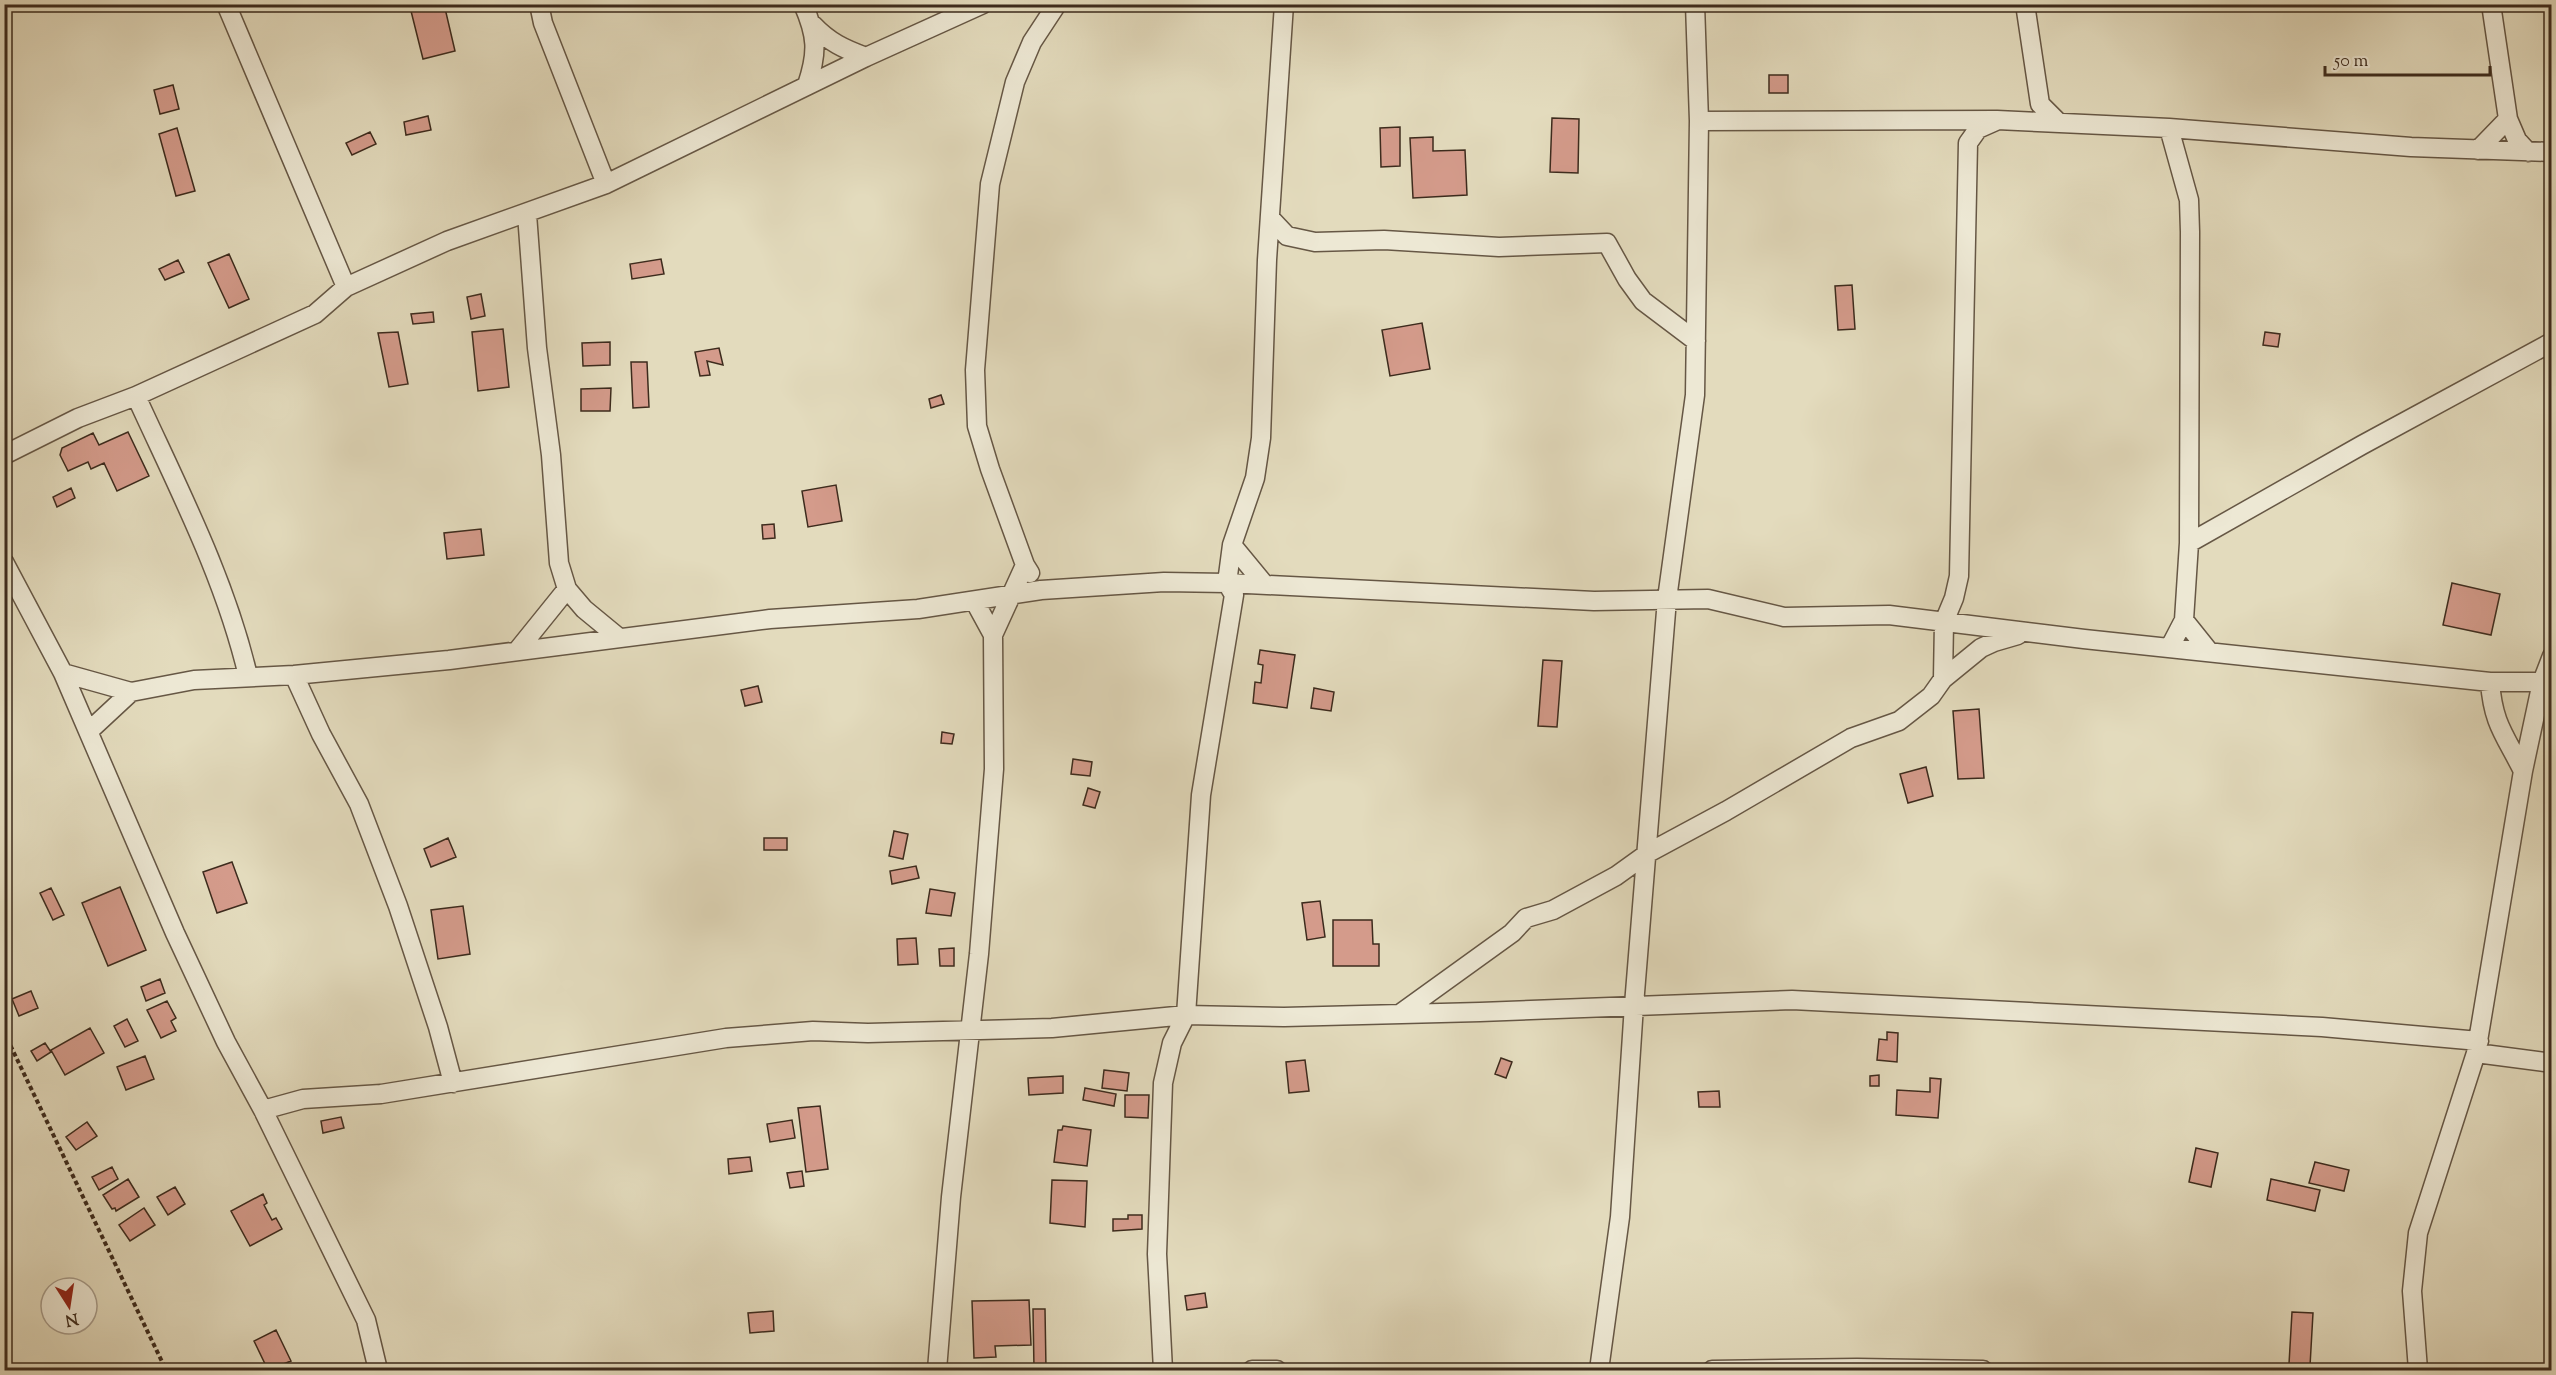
<svg xmlns="http://www.w3.org/2000/svg" width="2556" height="1375" font-family="'Sorts Mill Goudy',serif">
<style>
.building{fill:#d49b8b;stroke:#3d2b1d;stroke-width:1.5}
.lines{fill:none;stroke-linecap:round;stroke-linejoin:round}
.street-casing{stroke:#665745;stroke-width:21}
.path{stroke:#3d2b1d;stroke-width:4;stroke-dasharray:4.5 3;stroke-linecap:butt}
.street{stroke:#ede8d4;stroke-width:18}
</style>
<rect width="100%" height="100%" fill="#e3dbbd"/>
<filter id="stains"><feTurbulence type="fractalNoise" baseFrequency=".00333" numOctaves="4"/><feColorMatrix values="0 0 0 0 .2 0 0 0 0 .09 0 0 0 0 .02 0 0 0 .5 -.17"/></filter>
<radialGradient id="worn" r=".72"><stop offset=".6" stop-color="#630" stop-opacity="0"/><stop offset="1" stop-color="#630" stop-opacity=".3"/></radialGradient>
<path class="building" d="M436,4H444L455,51L423,59L411,11Z
M1769,75H1788V93H1769Z
M173,85L179,109L160,114L154,90Z
M428,116L431,130L406,135L404,122Z
M1552,118L1579,119L1578,173L1550,172Z
M1400,127V166L1381,167L1380,128Z
M177,128L195,191L176,196L159,134Z
M370,132L376,144L352,155L346,143Z
M1433,137V151L1465,150L1467,195L1413,198L1410,138Z
M229,254L249,299L229,308L208,263Z
M661,259L664,274L632,279L630,264Z
M178,260L184,272L165,280L159,269Z
M1852,285L1855,329L1838,330L1835,286Z
M481,294L485,316L471,319L467,297Z
M433,312L434,322L413,324L411,314Z
M1422,323L1430,369L1390,376L1382,330Z
M503,329L509,387L478,391L472,332Z
M398,332L408,384L389,387L378,333Z
M2265,332L2280,334L2278,347L2263,345Z
M610,342V365L583,366L582,343Z
M719,348L723,365L707,361L710,375L700,376L695,352Z
M631,362H647L649,407L633,408Z
M611,388L610,411H581V389Z
M941,395L944,404L931,408L929,399Z
M128,432L149,476L117,491L104,463L91,469L88,462L68,471L60,455L62,448L93,433L99,445Z
M836,485L842,521L808,527L802,491Z
M71,488L75,498L57,507L53,497Z
M774,524L775,538L763,539L762,525Z
M481,529L484,555L447,559L444,533Z
M2452,583L2500,594L2491,635L2443,625Z
M1260,650L1295,655L1287,708L1253,703L1255,682L1261,683L1263,665L1258,664Z
M1543,660L1562,661L1557,727L1538,726Z
M758,686L762,702L745,706L741,690Z
M1314,688L1334,692L1331,711L1311,708Z
M1979,709L1984,778L1958,779L1953,711Z
M942,732L954,734L952,744L941,743Z
M1073,759L1092,762L1090,776L1071,774Z
M1926,767L1933,796L1908,803L1900,774Z
M1088,788L1100,792L1095,808L1083,805Z
M894,831L908,834L903,859L889,856Z
M448,838L456,857L431,867L424,849Z
M764,838H787V850H764Z
M232,862L247,903L217,913L203,872Z
M916,866L919,878L892,884L890,871Z
M120,887L146,950L108,966L82,903Z
M51,888L64,915L53,920L40,893Z
M930,889L955,893L951,916L926,913Z
M1320,901L1325,937L1307,940L1302,903Z
M463,906L470,954L438,959L431,910Z
M1333,920H1372L1373,944H1379V966H1333Z
M916,938L918,964L898,965L897,939Z
M954,948V966H940L939,949Z
M160,979L165,993L146,1001L141,987Z
M31,991L38,1008L19,1016L12,999Z
M167,1001L176,1018L171,1021L176,1031L161,1038L147,1010Z
M127,1019L138,1041L125,1047L114,1026Z
M90,1028L104,1053L65,1075L51,1050Z
M1887,1032L1898,1033L1897,1062L1877,1060L1879,1039L1887,1040Z
M45,1043L51,1052L37,1061L31,1051Z
M145,1056L154,1079L126,1090L117,1067Z
M1501,1058L1512,1062L1506,1078L1495,1074Z
M1305,1060L1309,1091L1289,1093L1286,1062Z
M1104,1070L1129,1073L1127,1091L1102,1088Z
M1879,1075V1086H1870V1076Z
M1063,1076V1093L1029,1095L1028,1078Z
M1930,1078L1941,1079L1938,1118L1896,1115L1897,1090L1930,1092Z
M1085,1088L1116,1094L1114,1106L1083,1100Z
M1719,1091L1720,1107H1699L1698,1092Z
M1125,1095H1149L1148,1118L1125,1117Z
M820,1106L828,1169L806,1172L798,1108Z
M341,1117L344,1128L323,1133L321,1121Z
M792,1120L795,1138L770,1142L767,1124Z
M87,1122L97,1136L76,1150L66,1137Z
M1063,1126L1091,1130L1087,1166L1054,1162L1058,1130H1062Z
M2196,1148L2218,1153L2211,1187L2189,1182Z
M750,1157L752,1171L729,1174L728,1159Z
M2315,1162L2349,1170L2344,1191L2309,1183Z
M112,1167L118,1179L99,1190L92,1177Z
M802,1171L804,1186L790,1188L787,1173Z
M128,1179L139,1197L116,1211L115,1208L112,1209L103,1195Z
M2271,1179L2320,1190L2315,1211L2267,1200Z
M1052,1180L1087,1181L1085,1227L1050,1223Z
M175,1187L185,1204L168,1215L157,1197Z
M263,1194L267,1203L264,1205L272,1220L276,1218L282,1229L250,1246L231,1211Z
M144,1208L155,1225L130,1241L119,1225Z
M1128,1215H1142V1229L1113,1231V1219H1128Z
M1205,1293L1207,1307L1187,1310L1185,1296Z
M1029,1300L1031,1345L995,1346L996,1357L974,1358L972,1301Z
M1033,1309H1045L1046,1369H1034Z
M773,1311L774,1331L750,1333L748,1313Z
M2292,1312L2313,1313L2310,1366L2289,1364Z
M276,1330L291,1361L268,1370L254,1341Z"/>
<g class="lines">
<defs>
<path id="street" d="M226,4L346,287
M539,4L543,23L606,184
M803,4C817,36 818,52 807,85
M2025,4L2040,104L2059,123
M2491,4L2508,119L2517,140L2528,152
M813,25C829,42 844,49 866,57
M1699,121L1997,120L2169,128L2411,147L2552,152
M2169,128L2189,200L2190,232L2189,543L2184,620L2170,647
M2478,150L2508,119
M527,214L537,348L551,455L559,563L567,589L584,609L618,637
M1271,219L1287,236L1315,242L1384,240L1499,247L1607,243L1627,279L1643,301L1696,341
M136,396C178,488 225,578 248,676
M4,455L78,418L136,396L315,314L346,287L447,241L606,184L866,57L983,4
M2189,543L2362,445L2552,342
M1232,545L1265,585
M4,562L63,673L175,933L226,1042L263,1110L366,1320L378,1370
M1030,573L1025,565L990,469L977,426L975,370L990,184L1015,82L1032,42L1057,4
M975,602L993,635
M2184,620L2208,650
M517,651L567,589
M63,673L131,692L194,680L294,675L449,660L770,619L918,609L1041,590L1164,582L1227,583L1594,601L1708,599L1784,617L1889,615L2084,639L2490,682H2542
M294,675L321,734L359,804L398,906L438,1027L453,1083
M1943,679L1944,622L1954,598L1959,576L1968,143L1978,129L1996,121
M2490,682C2493,724 2505,735 2523,771
M89,731L131,692
M1401,1013L1512,933L1526,918L1553,910L1616,876L1648,853L1726,811L1851,738L1899,721L1931,696L1943,679L1981,648L1994,642L2018,635
M2476,1053L2552,1063
M263,1110L303,1099L381,1094L726,1038L813,1031L868,1033L1052,1028L1186,1015L1284,1017L1480,1012L1792,1000L2322,1027L2479,1041
M937,1370L951,1197L979,954L994,769L993,635L1025,565
M1163,1370L1157,1254L1163,1083L1172,1043L1186,1015L1201,795L1234,595L1227,583L1232,545L1255,478L1261,438L1267,260L1284,4
M1252,1370H1277
M1599,1370L1620,1217L1634,1005L1667,599L1695,395L1699,121L1695,4
M1712,1370L1857,1368L1983,1370
M2418,1370L2412,1291L2418,1233L2476,1053L2523,771L2542,682L2552,656"/>
</defs>
<use href="#street" class="street-casing"/>
<path class="path" d="M4,1032L166,1370"/>
<use href="#street" class="street"/>
</g>
<rect width="2556" height="1375" fill="none" stroke="#e3dbbd" stroke-width="24"/>
<rect x="6" y="6" width="2544" height="1363" fill="none" stroke="#3d2b1d" stroke-width="3"/>
<rect x="12" y="12" width="2532" height="1351" fill="none" stroke="#3d2b1d" stroke-width="1.5"/>
<g transform="translate(69 1306) rotate(168)"><circle r="28" fill="#ede8d4" stroke="#a79c8b" stroke-width="1.5"/>
<path d="M0-4.5L10 22L0 15L-10 22Z" fill="#8f2418"/>
<text y="-9" font-size="16" font-weight="bold" text-anchor="middle" fill="#3d2b1d">N</text>
</g>
<path d="M2325 66v9h165v-9" fill="none" stroke="#3d2b1d" stroke-width="3"/>
<text x="2334" y="66" font-size="18" fill="#3d2b1d" stroke="#ede8d4" stroke-width="4.5" paint-order="stroke">50 m</text>
<rect width="100%" height="100%" filter="url(#stains)"/>
<rect width="100%" height="100%" fill="url(#worn)"/>
</svg>
